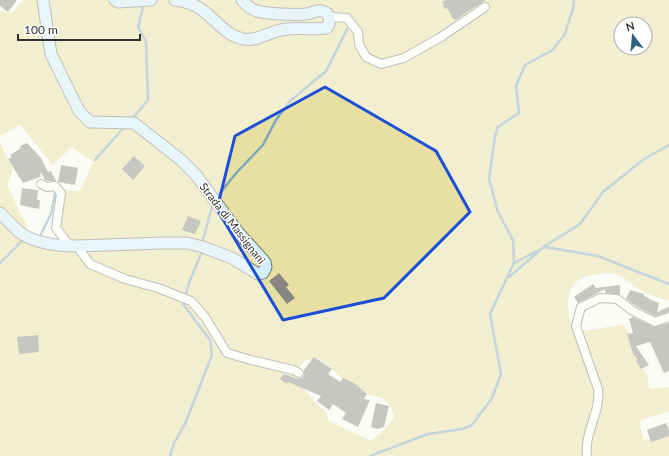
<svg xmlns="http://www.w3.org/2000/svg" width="669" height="456" font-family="Lato,sans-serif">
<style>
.green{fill:#e7e0a2;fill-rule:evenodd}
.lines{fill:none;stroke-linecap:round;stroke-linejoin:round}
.stream{stroke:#7ea5ba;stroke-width:2.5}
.building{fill:#888782}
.street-casing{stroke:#75746f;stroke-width:10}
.secondary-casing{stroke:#75746f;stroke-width:13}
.street{stroke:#fff;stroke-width:8}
.secondary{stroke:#d1eefc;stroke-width:11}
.marked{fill:none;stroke:#1d4ed8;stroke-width:3;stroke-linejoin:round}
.labels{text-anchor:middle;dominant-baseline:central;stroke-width:3;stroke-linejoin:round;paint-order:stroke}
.street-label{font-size:11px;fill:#31302e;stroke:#fff}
</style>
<rect width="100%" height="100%" fill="#fcfcf6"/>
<path class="green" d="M23,0H669V301C659,298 649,295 640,290C631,284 622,274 611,273C607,272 602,274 598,274C579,276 570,283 568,303C568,314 569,323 577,331C593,331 607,326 623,325L631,335L632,344L643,370L648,376L649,389L669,387V412L642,419L639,424L644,440L669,433V456H0V143L13,169L7,185L13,196L18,210L27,224L26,239L62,245L54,222L58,190L80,191L93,162L72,147L53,165L20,125L0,136V11L12,13ZM621,24H645V48H621ZM320,359C326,364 332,369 337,374C342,378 345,384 350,388C370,401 386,387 394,417L388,426L371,441L329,421L326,412L317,404L306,391L296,372L305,360Z"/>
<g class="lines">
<path class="stream" d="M131,120L148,100L146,42L138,27L143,7
M95,160L125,126
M217,197L237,172L263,145L276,120L289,102L326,71L347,29
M41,234L51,214L55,194
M203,240L212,207
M545,247L598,256L669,284
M0,263L22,241
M514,263L539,250
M509,277L545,246L580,224L603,192L644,159L669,145
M170,456L174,443L185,424L212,355L210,340L183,304L189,283L202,252
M370,456L428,434L462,429L472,425L492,398L501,374L490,314L514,263L513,240L498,212L489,179L495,136L498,127L519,113L516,86L525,65L551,51L564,36L573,9L574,0"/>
</g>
<path class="building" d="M0,0H17L8,12L0,6Z
M446,0H486L465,13L459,18L454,20L447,8L445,9L442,2Z
M27,143L41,158L48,172L51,171L56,181H48L45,180L41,172L40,177L23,183L8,159L12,157L10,155L21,148L20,146Z
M134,156L145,166L133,180L122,169Z
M61,165L78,168L75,185L58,182Z
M22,188L38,190L37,200H40L39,209L20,205Z
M188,216L201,221L195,234L182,230Z
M279,273L289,285L286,287L295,298L287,304L269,281Z
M593,284L596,288L620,285V295L607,293L605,292V289L578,303L574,297Z
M630,290L644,294V296L649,298V299L659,303L657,312L669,307V312L655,316L636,306L626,299Z
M633,317L654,327L669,323V371L664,373L650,342L636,346L649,365L641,369L636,361L638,360L633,354L627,334L633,333L629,319Z
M38,335L39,352L19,354L17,337Z
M314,357L332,369L328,374L340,382L343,378L354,383L367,394L364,399L370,400L358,427L342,419L346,413L333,404L329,410L317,401L321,396L288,382L287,384L280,379L284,374L297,379L302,378L304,375V370Z
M376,403L389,406L384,427L378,429L371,427Z
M666,423L669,430V436L651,442L647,430Z"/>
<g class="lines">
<defs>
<path id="street" d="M330,17L347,18L358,32L359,44L366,57L381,64L404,58L441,37L485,7
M41,184L47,187L55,186L61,193L56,228L66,241L68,246
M77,246L90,264L125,279L158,288L191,301L205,317L227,353L251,360L293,370L299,373
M587,456C584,432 601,412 598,389L576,326L581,307L600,298L617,299L633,311L655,322L669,317"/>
<path id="secondary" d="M115,0L118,2L151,0
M175,0C183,1 194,4 201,9C215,19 225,35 243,39C256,42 269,32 281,30C297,27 312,30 327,28C331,20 331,13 322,11C316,10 312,13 307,14C297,15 266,14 257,11C250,9 246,5 242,0
M0,213C6,219 12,225 18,231C34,244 58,246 77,246L163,243H187L203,247L232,258L258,274L263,273L266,267L265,262L238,232L196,175L181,160L134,123L90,122L79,111L51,54L43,0"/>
</defs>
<use href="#street" class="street-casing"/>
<use href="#secondary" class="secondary-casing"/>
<use href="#street" class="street"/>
<use href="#secondary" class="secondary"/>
</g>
<path d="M0 0H669V456H0ZM325,87L436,151L470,212L384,298L283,320L217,209L235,136Z" fill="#fcfcf6" fill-opacity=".55" fill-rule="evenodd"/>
<path class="marked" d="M325,87L436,151L470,212L384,298L283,320L217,209L235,136Z"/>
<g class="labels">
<g class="street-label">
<text transform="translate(233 223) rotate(52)">Strada di Massignani</text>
</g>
</g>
<g transform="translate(633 36) rotate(344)"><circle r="19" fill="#ffffff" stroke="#adacab"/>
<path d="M0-3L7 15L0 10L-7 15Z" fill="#2c627d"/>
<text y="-6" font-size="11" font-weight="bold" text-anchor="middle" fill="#31302e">N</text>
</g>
<path d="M18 34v6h122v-6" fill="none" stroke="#31302e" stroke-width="2"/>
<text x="24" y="34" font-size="12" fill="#31302e" stroke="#ffffff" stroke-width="3" paint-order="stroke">100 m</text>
</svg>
